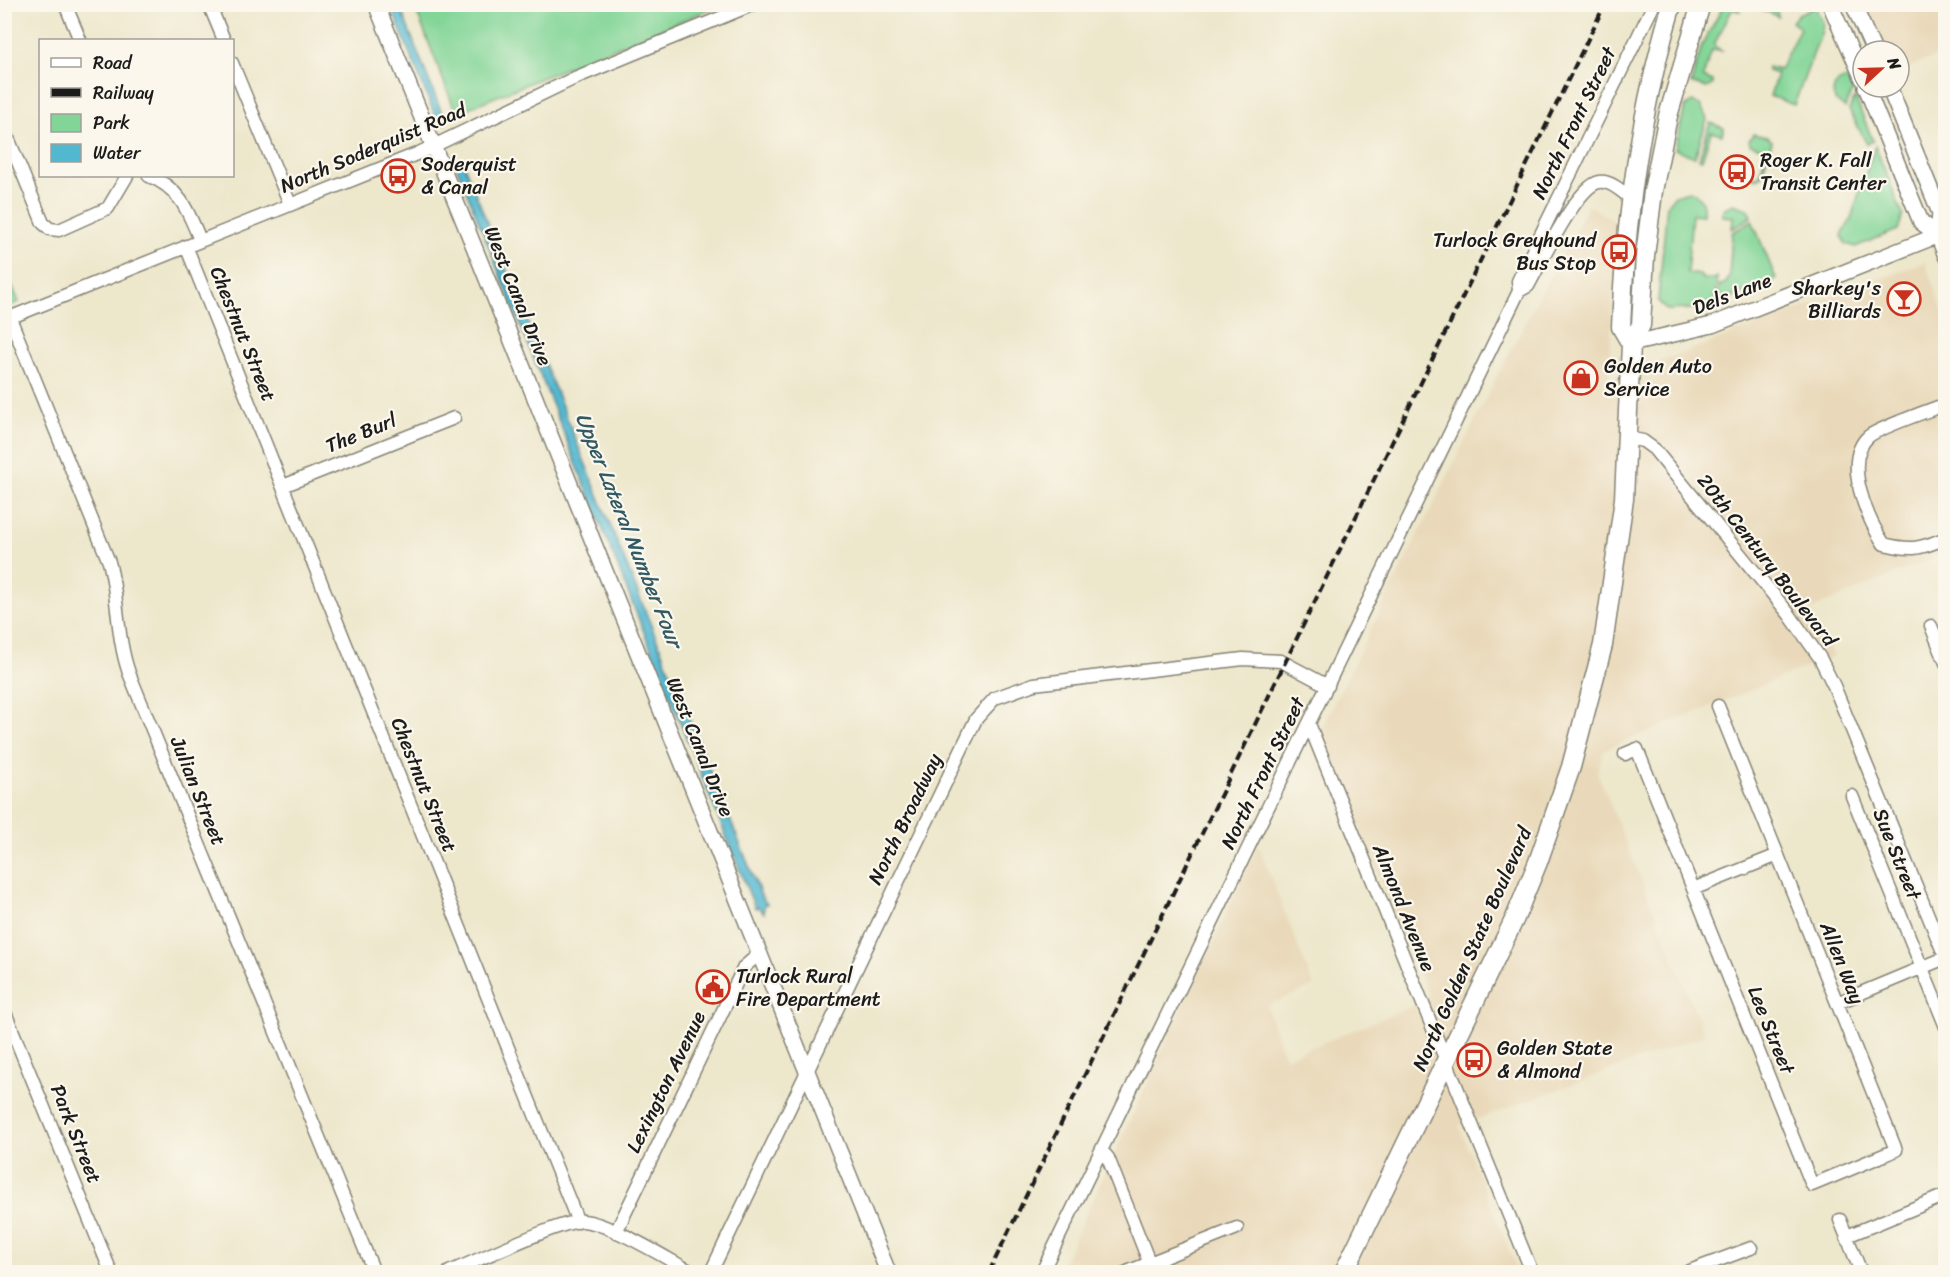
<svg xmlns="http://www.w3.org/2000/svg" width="1950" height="1277" font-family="Sriracha,sans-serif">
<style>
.built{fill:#e9d9ba}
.green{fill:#82d597;stroke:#4f785a;stroke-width:1.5}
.water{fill:#52b8d0;stroke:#376a76;stroke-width:1.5}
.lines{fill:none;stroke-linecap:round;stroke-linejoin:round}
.minor-casing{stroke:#848274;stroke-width:15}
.tertiary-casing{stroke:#848274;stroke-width:18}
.secondary-casing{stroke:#848274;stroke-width:21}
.minor{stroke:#fff;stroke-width:12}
.tertiary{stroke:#fff;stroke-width:15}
.secondary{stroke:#fff;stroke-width:18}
.rail{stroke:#1c1c1c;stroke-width:4;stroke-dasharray:9 4.5;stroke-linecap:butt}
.labels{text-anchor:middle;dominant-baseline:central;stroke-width:4.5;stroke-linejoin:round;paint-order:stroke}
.street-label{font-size:20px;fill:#1c1c1c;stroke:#fbf7ec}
.poi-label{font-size:20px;fill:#1c1c1c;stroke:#fbf7ec;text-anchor:start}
.water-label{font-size:21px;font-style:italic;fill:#325a64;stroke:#fbf7ec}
</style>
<rect width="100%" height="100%" fill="#fbf7ec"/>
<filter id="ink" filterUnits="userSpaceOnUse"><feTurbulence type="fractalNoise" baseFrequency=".0167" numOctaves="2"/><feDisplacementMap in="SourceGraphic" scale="12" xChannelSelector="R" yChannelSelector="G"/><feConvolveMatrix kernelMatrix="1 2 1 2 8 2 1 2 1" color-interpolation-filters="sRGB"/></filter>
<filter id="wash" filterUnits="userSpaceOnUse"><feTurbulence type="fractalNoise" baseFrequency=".008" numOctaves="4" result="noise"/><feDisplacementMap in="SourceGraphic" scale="24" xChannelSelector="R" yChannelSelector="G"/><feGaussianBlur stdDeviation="1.35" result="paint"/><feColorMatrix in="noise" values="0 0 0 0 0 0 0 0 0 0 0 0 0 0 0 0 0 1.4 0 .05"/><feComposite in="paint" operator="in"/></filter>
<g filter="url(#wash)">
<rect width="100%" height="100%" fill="#ede7cc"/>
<path class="built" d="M1864,5H1945V52L1899,72V51H1885Z
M1589,205L1618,224L1608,381L1925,262L1945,318V553L1809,610L1834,656L1604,750L1597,772L1705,1035L1459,1126L1518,1272H1059L1258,845L1314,986L1266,1006L1285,1058L1430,999L1320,732L1503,364Z"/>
<path class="green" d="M414,5H720L456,113Z
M1724,5H1735L1740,11L1732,10L1714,45L1721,51L1712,50L1703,77L1713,81V84L1707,88L1691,84L1702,45Z
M1763,5H1776L1778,17L1761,9Z
M1815,7L1823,22L1822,31L1794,105L1770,96L1777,74L1768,71V67L1779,70L1800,28L1792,22L1798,14Z
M1847,78L1853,91L1845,108L1835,100C1830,89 1836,81 1847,78Z
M1855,97L1873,141L1867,144L1849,110Z
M1692,102L1700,105L1707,119L1695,157L1675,149L1685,107Z
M1710,123L1724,128L1722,135L1711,132L1702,160L1699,159Z
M1753,134L1767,137L1772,141L1761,177L1757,179L1730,171L1759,177L1767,149L1750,144L1749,140Z
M1875,146L1903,215L1898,230L1855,247L1845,243L1842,235L1850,221Z
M1689,191C1701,195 1704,202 1703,215L1692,214L1687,273L1700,275L1703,279H1714L1717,277L1715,303L1689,309L1666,310L1658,301L1667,205L1675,195Z
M1733,204L1748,209L1751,217L1732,229L1733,217L1722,216L1723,209Z
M1752,220L1776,279L1718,303L1719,285L1725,284L1729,278L1732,233Z
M4,267L19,302L5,308H4Z"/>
<path class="water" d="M390,5H399L446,123H438Z
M462,160L762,898L767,904L764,905V913L758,907L755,908L455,163Z"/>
</g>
<g filter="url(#ink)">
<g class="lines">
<defs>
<path id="minor" d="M65,4L80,40
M209,4L224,40
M232,63L290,204
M4,128L43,223L50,229L59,230L108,208L127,176
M149,176C180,188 188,211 200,240
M186,246L578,1222
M1519,291L1528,286C1540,265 1576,187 1599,182C1610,180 1623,192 1631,199
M10,318L109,562C119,598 116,636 129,673L374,1272
M4,320L419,153L577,77L754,4
M1946,404C1930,410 1879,428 1869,436C1841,460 1868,520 1884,544C1912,551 1920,549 1946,538
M1628,438L1643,441L1654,449L1789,614L1820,658L1834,686L1946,959
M283,486L454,418
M1931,626L1946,663
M1309,724L1532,1272
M1625,754L1637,749L1812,1185L1896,1150L1718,706
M1852,796L1946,1027
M1693,889L1778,855
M1837,1003L1945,958
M4,1010L111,1272
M1102,1151L1108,1158L1153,1272
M1840,1220L1861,1272
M616,1232L744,967L758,955
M1847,1236L1946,1195
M449,1272C475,1262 562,1220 583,1221C610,1223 667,1259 692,1272
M711,1272L976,719L995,698L1034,684L1243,659L1281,661L1328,686
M1042,1272L1519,291L1518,281L1654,4
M1127,1272L1237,1228
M1687,1272L1751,1248"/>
<path id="tertiary" d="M376,4L888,1272
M1830,4L1863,79
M1853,4L1874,51
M1866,87L1921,222L1938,235
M1889,87L1940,213L1938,235L1946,256
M1631,344L1712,325L1946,232"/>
<path id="secondary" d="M1631,344L1621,327C1625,218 1641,109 1672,4
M1344,1272L1515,918L1538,862L1571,767L1603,645L1624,499L1631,344L1641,325L1645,256L1653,191L1668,116L1701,4"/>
</defs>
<use href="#minor" class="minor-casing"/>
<use href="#tertiary" class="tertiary-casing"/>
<use href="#secondary" class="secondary-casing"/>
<use href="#minor" class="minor"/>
<use href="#tertiary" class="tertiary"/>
<use href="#secondary" class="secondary"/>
<path class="rail" d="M989,1272L1605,4"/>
</g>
</g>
<defs>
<symbol id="bus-ring" viewBox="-11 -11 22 22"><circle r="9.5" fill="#fbf7ec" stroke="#c8321e" stroke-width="1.5"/><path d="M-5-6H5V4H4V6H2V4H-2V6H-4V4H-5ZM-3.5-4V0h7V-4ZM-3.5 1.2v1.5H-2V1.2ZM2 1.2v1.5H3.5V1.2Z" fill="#c8321e"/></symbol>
<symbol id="bar-ring" viewBox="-11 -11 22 22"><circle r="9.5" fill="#fbf7ec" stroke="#c8321e" stroke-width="1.5"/><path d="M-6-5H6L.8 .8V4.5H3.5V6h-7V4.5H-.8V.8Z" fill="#c8321e"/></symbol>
<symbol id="shop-ring" viewBox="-11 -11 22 22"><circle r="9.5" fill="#fbf7ec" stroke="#c8321e" stroke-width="1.5"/><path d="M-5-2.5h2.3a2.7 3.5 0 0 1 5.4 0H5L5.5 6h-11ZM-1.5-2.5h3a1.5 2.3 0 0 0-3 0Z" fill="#c8321e"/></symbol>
<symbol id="civic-ring" viewBox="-11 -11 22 22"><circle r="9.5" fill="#fbf7ec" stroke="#c8321e" stroke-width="1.5"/><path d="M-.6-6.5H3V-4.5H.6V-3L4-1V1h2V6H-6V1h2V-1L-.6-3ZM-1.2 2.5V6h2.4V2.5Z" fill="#c8321e"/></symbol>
</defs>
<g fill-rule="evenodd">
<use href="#bus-ring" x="1718" y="153" width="38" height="38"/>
<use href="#bus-ring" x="379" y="157" width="38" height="38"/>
<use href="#bus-ring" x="1600" y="233" width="38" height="38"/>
<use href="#bar-ring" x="1885" y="280" width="38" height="38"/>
<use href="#shop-ring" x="1562" y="359" width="38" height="38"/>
<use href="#civic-ring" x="694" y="968" width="38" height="38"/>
<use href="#bus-ring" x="1455" y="1041" width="38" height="38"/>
</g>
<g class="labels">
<g class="street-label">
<text transform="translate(1574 123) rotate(-64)">North Front Street</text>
<text transform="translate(373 148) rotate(-23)">North Soderquist Road</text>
<text transform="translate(1732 294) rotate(-21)">Dels Lane</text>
<text transform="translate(518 296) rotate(68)">West Canal Drive</text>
<text transform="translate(243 334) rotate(68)">Chestnut Street</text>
<text transform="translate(361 433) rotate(-22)">The Burl</text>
<text transform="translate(1767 560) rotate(52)">20th Century Boulevard</text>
<text transform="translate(700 747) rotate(68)">West Canal Drive</text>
<text transform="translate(1263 773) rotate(-64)">North Front Street</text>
<text transform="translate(424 785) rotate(68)">Chestnut Street</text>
<text transform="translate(198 791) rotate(68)">Julian Street</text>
<text transform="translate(905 819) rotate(-64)">North Broadway</text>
<text transform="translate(1897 854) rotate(68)">Sue Street</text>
<text transform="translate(1404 908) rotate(68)">Almond Avenue</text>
<text transform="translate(1472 949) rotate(-66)">North Golden State Boulevard</text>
<text transform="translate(1842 963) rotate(68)">Allen Way</text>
<text transform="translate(1771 1030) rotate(68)">Lee Street</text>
<text transform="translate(666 1082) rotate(-64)">Lexington Avenue</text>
<text transform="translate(76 1134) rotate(68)">Park Street</text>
</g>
<g class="poi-label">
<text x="1760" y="160">Roger K. Fall<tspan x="1760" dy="23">Transit Center</tspan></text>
<text x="421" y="164">Soderquist<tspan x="421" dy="23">&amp; Canal</tspan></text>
<text x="1596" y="240" text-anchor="end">Turlock Greyhound<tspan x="1596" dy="23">Bus Stop</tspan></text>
<text x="1881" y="288" text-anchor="end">Sharkey's<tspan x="1881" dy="23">Billiards</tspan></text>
<text x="1604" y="366">Golden Auto<tspan x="1604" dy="23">Service</tspan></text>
<text x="736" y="976">Turlock Rural<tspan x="736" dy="23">Fire Department</tspan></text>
<text x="1497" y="1048">Golden State<tspan x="1497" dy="23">&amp; Almond</tspan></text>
</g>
<g class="water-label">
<text transform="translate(629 530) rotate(68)">Upper Lateral Number Four</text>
</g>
</g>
<rect width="1950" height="1277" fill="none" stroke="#fbf7ec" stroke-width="24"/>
<rect x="39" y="39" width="195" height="138" fill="#fbf7ec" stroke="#a29f99" stroke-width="1.5"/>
<rect x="51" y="58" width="30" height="9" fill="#ffffff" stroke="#a29f99" stroke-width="1.5"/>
<text x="93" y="69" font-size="18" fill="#1c1c1c">Road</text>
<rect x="51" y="88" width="30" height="9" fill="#1c1c1c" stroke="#a29f99" stroke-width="1.5"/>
<text x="93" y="99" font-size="18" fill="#1c1c1c">Railway</text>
<rect x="51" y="114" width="30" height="18" fill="#82d597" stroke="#a29f99" stroke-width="1.5"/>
<text x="93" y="129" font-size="18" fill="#1c1c1c">Park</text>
<rect x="51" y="144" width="30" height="18" fill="#52b8d0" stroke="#a29f99" stroke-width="1.5"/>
<text x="93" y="159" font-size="18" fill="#1c1c1c">Water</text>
<g transform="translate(1881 69) rotate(68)"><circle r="28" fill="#fbf7ec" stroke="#a29f99" stroke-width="1.5"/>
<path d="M0-4.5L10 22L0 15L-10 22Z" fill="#c8321e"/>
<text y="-9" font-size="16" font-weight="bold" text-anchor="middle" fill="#1c1c1c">N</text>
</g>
</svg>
